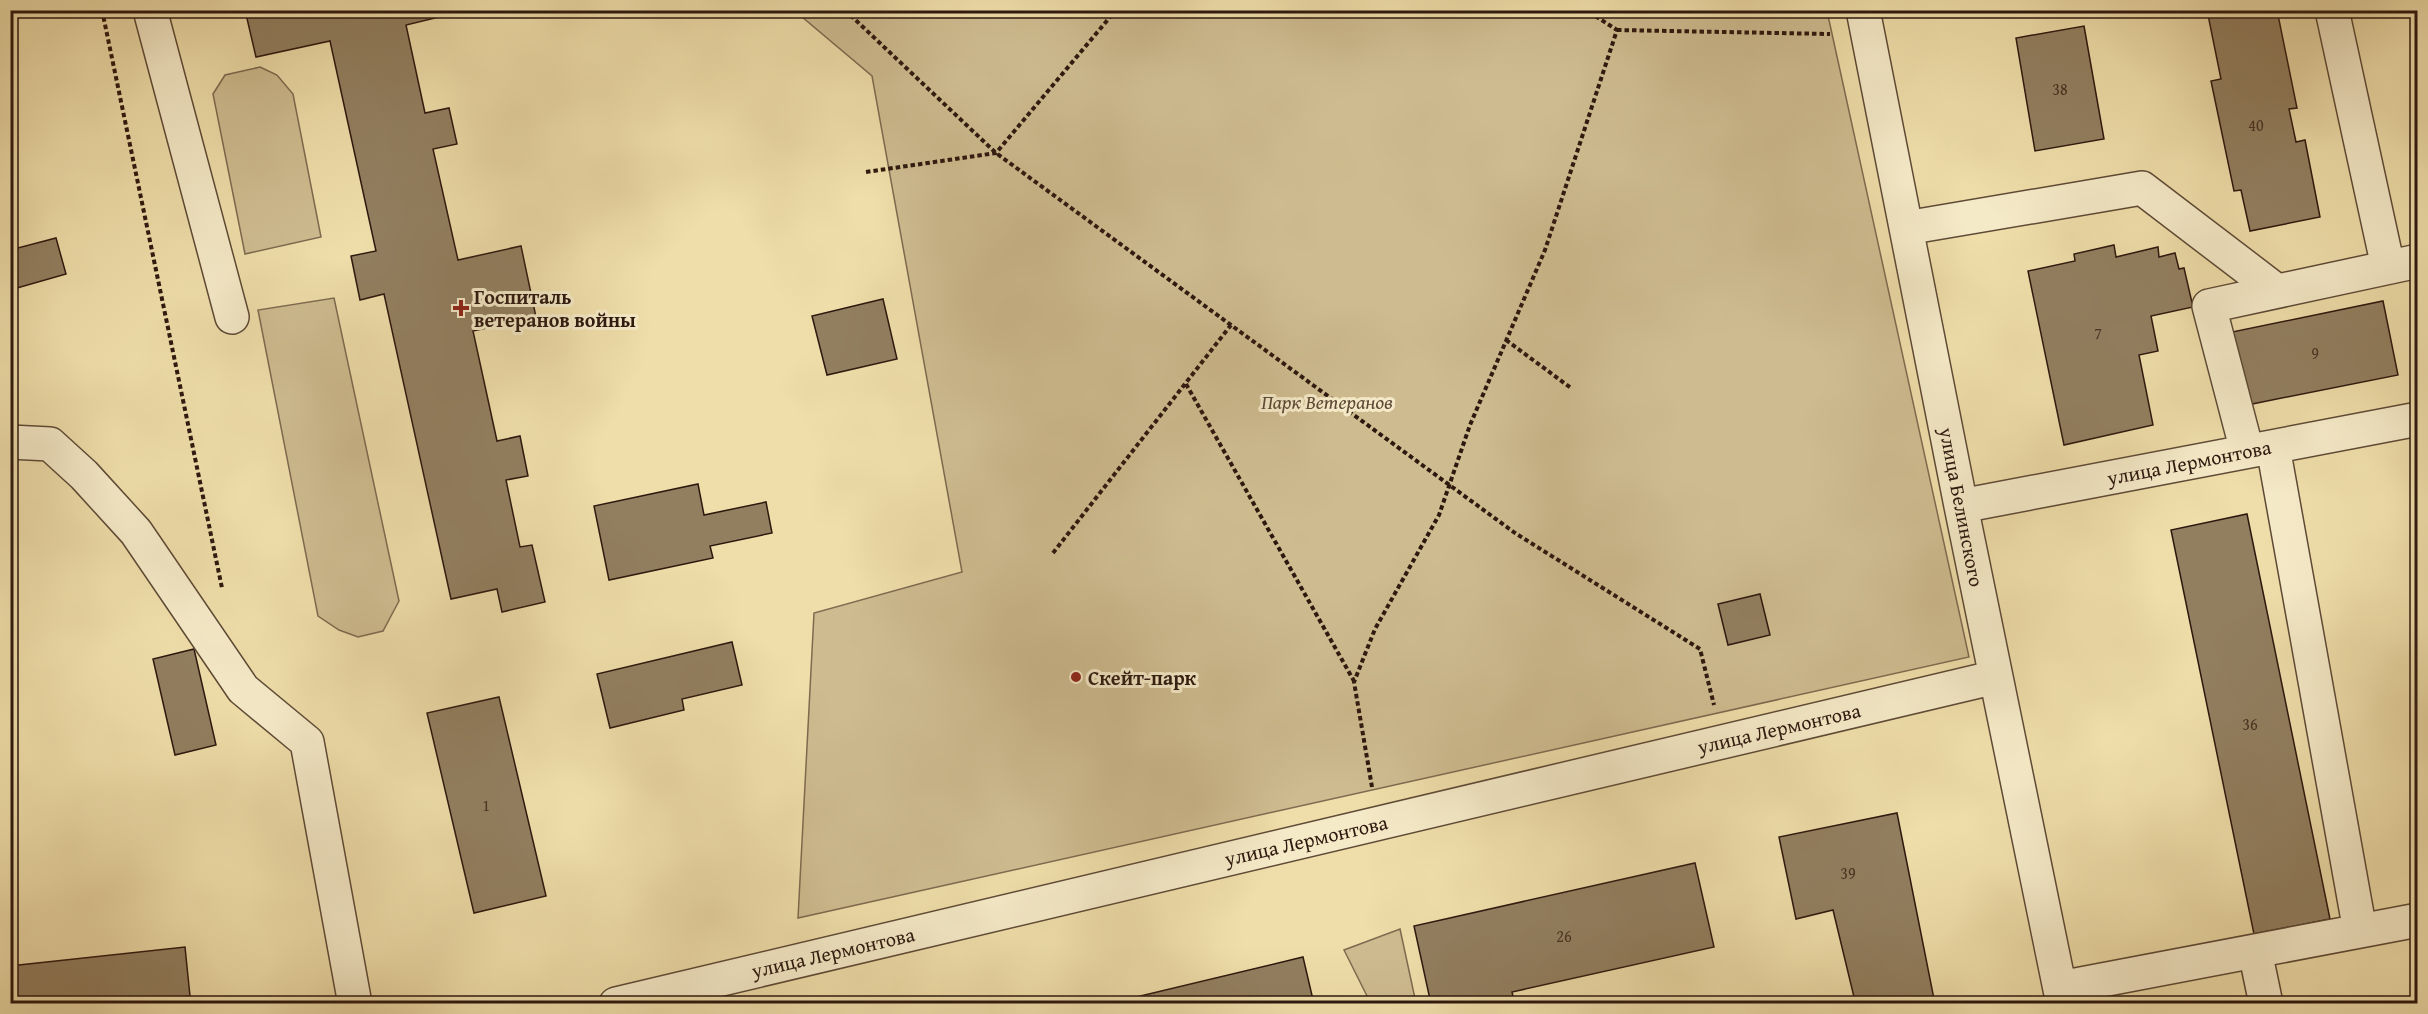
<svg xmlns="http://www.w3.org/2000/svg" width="2428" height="1014" font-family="'Gentium Book Plus',serif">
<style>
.green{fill:#cebc90;stroke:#7e6a50;stroke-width:1.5}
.building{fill:#927f60;stroke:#2d180f;stroke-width:1.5}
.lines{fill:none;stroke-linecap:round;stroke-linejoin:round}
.minor-casing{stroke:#5e4a36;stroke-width:36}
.path{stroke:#2d180f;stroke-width:4;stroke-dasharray:4.5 3;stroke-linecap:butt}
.minor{stroke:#f5eac8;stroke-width:33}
.poi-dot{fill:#8f2418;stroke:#f5eac8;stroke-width:2}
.labels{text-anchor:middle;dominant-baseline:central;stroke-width:6;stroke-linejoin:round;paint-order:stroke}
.number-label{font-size:16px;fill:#463223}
.poi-label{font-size:20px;font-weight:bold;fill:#2d180f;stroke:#f5eac8;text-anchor:start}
.park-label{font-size:20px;font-style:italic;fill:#5d4936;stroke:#f5eac8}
.street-label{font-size:20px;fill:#2d180f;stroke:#f5eac8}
</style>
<rect width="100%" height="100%" fill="#efdeaa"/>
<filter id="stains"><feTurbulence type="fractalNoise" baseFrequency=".00333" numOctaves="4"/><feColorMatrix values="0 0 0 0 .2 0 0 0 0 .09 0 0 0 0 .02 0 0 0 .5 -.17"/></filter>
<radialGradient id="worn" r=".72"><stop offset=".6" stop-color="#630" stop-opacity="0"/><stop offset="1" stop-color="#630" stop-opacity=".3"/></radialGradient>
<path class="green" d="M795,11H1827L1969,657L798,918L814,613L962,572L872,76Z
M260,67L277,75L293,94L321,237L245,254L213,94L225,75Z
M334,298L399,601L383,631L358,637L339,630L318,616L258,310Z
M1400,929L1416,1003H1364L1367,996L1344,950Z"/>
<path class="building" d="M245,10H468L406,25L425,113L449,108L457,144L433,149L458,260L521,246L536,317L473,331L497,441L520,436L528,476L506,480L520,547L532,545L545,602L502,612L497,589L451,599L384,294L360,300L351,256L376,251L330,41L256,57Z
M1709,10H1741L1710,16Z
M2207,10H2277L2297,108L2289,109L2296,142L2305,140L2320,217L2250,231L2241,190L2234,191L2211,81L2221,79Z
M2084,26L2104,139L2035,151L2016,38Z
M56,238L66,274L10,290V250Z
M2114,245L2116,257L2158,247L2159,257L2175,253L2179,269L2184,268L2193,307L2151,316L2158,351L2139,355L2153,425L2064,445L2028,271L2075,261L2074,254Z
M883,299L897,359L827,375L812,316Z
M2383,301L2398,375L2247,405L2232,332Z
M698,484L704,515L766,502L772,533L710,546L713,558L609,580L594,506Z
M2247,514L2330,919L2254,934L2171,530Z
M1760,594L1770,635L1728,645L1718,604Z
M732,642L742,685L682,699L684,710L610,728L597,674Z
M194,649L216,745L175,755L153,659Z
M499,697L546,896L474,913L427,713Z
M1897,813L1935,1004H1842L1841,999L1854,997L1833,910L1796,919L1779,837Z
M1695,863L1714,947L1512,992L1515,1004H1431L1414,926Z
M185,947L190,996L120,1004H10V966Z
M1303,957L1314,1004H1107Z"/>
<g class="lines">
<defs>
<path id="minor" d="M150,10L232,317
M1863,10L1961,506L2063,1004
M2332,10L2388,267
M1906,228L2142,188L2277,291
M10,442L50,444L84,475L136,532L243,689L307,742L355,1004
M2273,447L2360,931
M2247,451L2209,306L2418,261
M1961,506L2418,419
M2255,951L2266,1004
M2060,988L2418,920
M616,1004L1996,677"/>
</defs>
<use href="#minor" class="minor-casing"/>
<path class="path" d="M102,10L222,588
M845,10L996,153L1515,533L1700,649L1714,705
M853,16L868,10
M1617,30L1830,34
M866,172L996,153L1116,10
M1506,340L1571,388
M1186,384L1354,681
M1053,553L1231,325
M1372,787L1354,682L1375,629L1439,515L1470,425L1545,250L1617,30L1586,10"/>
<use href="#minor" class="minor"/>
</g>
<g class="poi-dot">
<path d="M458 299h6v6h6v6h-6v6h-6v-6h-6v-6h6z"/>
<circle cx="1076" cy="677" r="6"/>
</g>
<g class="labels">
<g class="number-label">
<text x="2060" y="89">38</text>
<text x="2256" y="125">40</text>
<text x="2098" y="333">7</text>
<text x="2315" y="353">9</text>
<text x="2250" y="724">36</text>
<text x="486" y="805">1</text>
<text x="1848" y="873">39</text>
<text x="1564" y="936">26</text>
</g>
<g class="poi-label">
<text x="474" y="296">Госпиталь<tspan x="474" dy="23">ветеранов войны</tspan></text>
<text x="1088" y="677">Скейт-парк</text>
</g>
<g class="park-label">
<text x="1327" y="401">Парк Ветеранов</text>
</g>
<g class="street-label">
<text transform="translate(2189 462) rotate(-11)">улица Лермонтова</text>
<text transform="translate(1962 507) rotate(79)">улица Белинского</text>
<text transform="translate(1779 728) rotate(-13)">улица Лермонтова</text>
<text transform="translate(1306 840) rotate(-13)">улица Лермонтова</text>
<text transform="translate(833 952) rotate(-13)">улица Лермонтова</text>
</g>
</g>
<rect width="2428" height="1014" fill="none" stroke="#efdeaa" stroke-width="36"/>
<rect x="12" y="12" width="2404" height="990" fill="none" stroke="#2d180f" stroke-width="3"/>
<rect x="18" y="18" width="2392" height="978" fill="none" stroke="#2d180f" stroke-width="1.5"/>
<rect width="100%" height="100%" filter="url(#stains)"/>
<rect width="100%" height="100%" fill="url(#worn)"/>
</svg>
